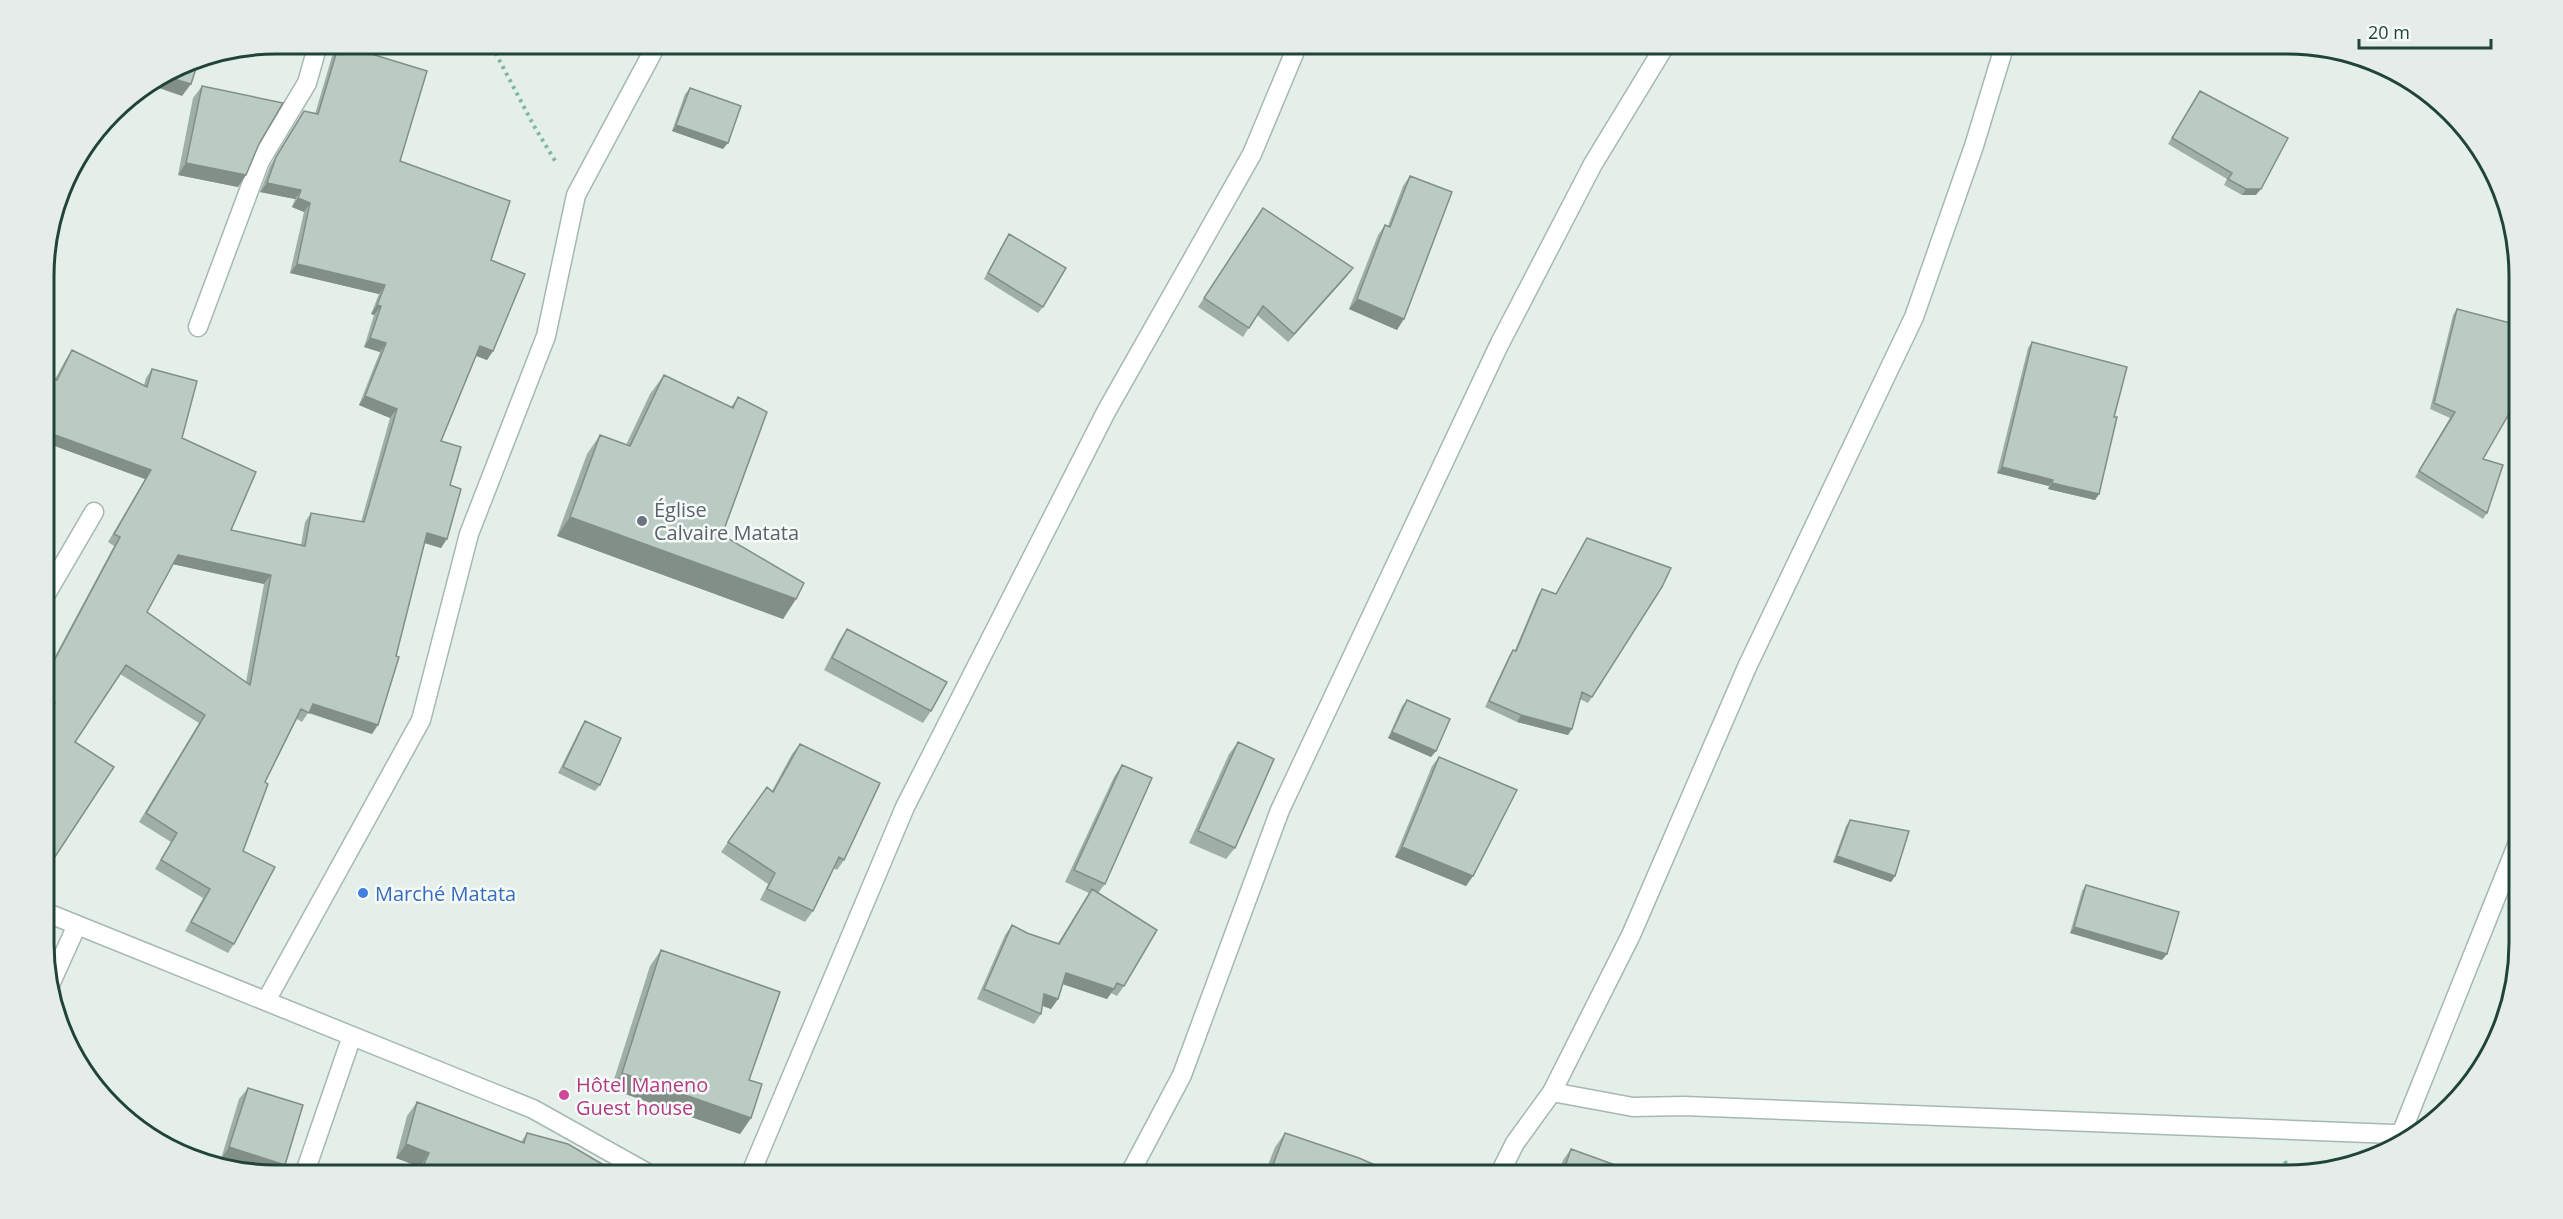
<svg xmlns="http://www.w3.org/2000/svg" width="2563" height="1219" font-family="'Open Sans',sans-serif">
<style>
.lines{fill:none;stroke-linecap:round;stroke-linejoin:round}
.minor-casing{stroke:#a6b8b1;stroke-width:21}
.path{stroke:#81b6a3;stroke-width:4;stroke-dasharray:3 4.5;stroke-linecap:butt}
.minor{stroke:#fff;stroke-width:18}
.wall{fill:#9fafa8;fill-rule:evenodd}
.shaded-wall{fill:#828e88}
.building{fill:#b9cbc3;stroke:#828e88;stroke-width:1.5;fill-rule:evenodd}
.worship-dot{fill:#6b7280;stroke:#f6fbf8;stroke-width:2}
.shop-dot{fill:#3f7fe0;stroke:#f6fbf8;stroke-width:2}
.hotel-dot{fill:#d1479c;stroke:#f6fbf8;stroke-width:2}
.labels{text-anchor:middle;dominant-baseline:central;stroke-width:5;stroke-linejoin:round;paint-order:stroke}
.worship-label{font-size:20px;fill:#5b616d;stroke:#f6fbf8;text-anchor:start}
.shop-label{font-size:20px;fill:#366cbe;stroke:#f6fbf8;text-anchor:start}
.hotel-label{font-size:20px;fill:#b23c85;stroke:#f6fbf8;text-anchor:start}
.rim{fill:none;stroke:#214439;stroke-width:3}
</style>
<rect width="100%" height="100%" fill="#e4efea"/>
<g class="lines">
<defs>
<path id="minor" d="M198,327L260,161L307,83L318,44
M45,596L94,512
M45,912L533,1109L651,1175
M49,987L77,925
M266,1001L421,720L469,534L546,336L576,195L657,44
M1552,1092L1633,1107L1684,1106L2418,1135
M2383,1153L2401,1134L2519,840
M304,1175L352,1036
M750,1175L905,807L1107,410L1252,154L1298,44
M1129,1175L1182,1075L1280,810L1499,345L1593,164L1666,44
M1499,1175L1515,1143L1552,1092L1631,935L1747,667L1914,317L1974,146L2005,44"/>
</defs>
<use href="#minor" class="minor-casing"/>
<path class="path" d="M484,44L494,50L534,126L557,164
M2285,1161L2290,1175"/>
<use href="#minor" class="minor"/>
</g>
<path class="wall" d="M339,44L400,161L491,260L493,351L487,360L476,356L441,441L450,485L441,548L425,543L372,734L308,713L302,722L297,719L265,782L243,851L234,944L228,953L185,931L203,898L155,869L171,842L139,822L199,723L120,674L75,742L45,872L49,711L45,709V653L54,658L114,546L108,542L145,479L44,442V389L51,378L55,379L66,359L72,350L144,385L146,378L152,369L182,438L231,530L301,545L305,522L311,513L361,522L390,418L359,405L380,352L364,347L374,315L371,314L379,294L290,273L304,212L292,207L295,199L260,192L270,166L298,120L304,111L315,114L333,53ZM173,564L264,584L246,682L147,612Z
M202,86L259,144L246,175L238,187L178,175L193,98Z
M690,88L723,149L672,131L685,94Z
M2200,91L2256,195H2242L2224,185L2227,179L2168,144Z
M1410,176L1397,330L1349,309L1378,235L1385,225L1388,226L1403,186Z
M1263,208L1347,276L1288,342L1257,315L1243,337L1198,307Z
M1009,234L1043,307L1038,313L984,279L1005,240Z
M2457,309L2483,459L2487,513L2483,519L2415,477L2450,418L2430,409L2453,315Z
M2032,342L2114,417L2099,494L2095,500L2048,489L2049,486L1997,473L2028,348Z
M664,375L731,407L738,397L722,535L796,599L783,619L557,536L587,454L600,435L626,445L650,394Z
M1587,538L1592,697L1588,703L1580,699L1568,735L1517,722L1485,707L1509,656L1513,650H1515L1538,595L1542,589L1556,594Z
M847,629L931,711L923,723L824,670L839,641Z
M1407,700L1436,751L1431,757L1388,738L1402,706Z
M585,721L600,785L595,791L558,773L581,727Z
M1238,742L1235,848L1226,859L1189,843L1229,754Z
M800,744L844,860L837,870L833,868L813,911L805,922L760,900L768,884L721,852L767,787L772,791L792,754Z
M1439,757L1473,876L1466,886L1395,857L1432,766Z
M1122,765L1105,884L1098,893L1124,986L1117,996L1111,993L1107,999L1063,984L1058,999L1051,1009L1042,1005L1041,1014L1034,1024L977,999L1005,935L1012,925L1027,933L1058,943L1089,893L1065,882L1114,777Z
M1850,820L1895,876L1891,882L1833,862L1846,826Z
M2086,885L2162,960L2070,933L2082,891Z
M2519,885V913L2511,910Z
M661,950L751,1118L740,1134L611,1089L650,966Z
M248,1088L285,1165L278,1176L271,1174L221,1159L239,1099Z
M417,1102L521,1142L527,1133L621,1175H416L420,1167L396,1158L407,1116Z
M1285,1133L1398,1175H1264L1275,1147Z
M1571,1149L1643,1175H1558L1563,1160Z"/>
<path class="shaded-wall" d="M1502,44H1523L1532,47L1527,53Z
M164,76L191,84L182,96L153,86L157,80Z
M676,125L728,143L723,149L672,131Z
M186,163L246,175L238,187L178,175Z
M267,183L301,190L295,199L260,192Z
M2246,189H2261L2256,195H2242Z
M298,198L310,203L304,212L292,207Z
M297,264L385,285L379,294L290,273Z
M1353,268L1347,276L1288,342L1294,334Z
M1357,299L1404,319L1397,330L1349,309Z
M377,305L381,306L374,315L371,314Z
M370,338L386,343L380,352L364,347Z
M480,346L493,351L487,360L474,355Z
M365,396L397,409L390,418L359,405Z
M44,431L151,470L145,479L44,442Z
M2002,467L2053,480L2049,486L1997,473Z
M2052,483L2099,494L2095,500L2048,489Z
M570,517L796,599L783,619L557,536Z
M427,533L447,539L441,548L421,542Z
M178,555L271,575L264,584L172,564Z
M313,704L378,725L372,734L307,712Z
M1521,715L1572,729L1568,735L1517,722Z
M1392,732L1436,751L1431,757L1388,738Z
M1402,847L1473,876L1466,886L1395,857Z
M1837,856L1895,876L1891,882L1833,862Z
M2518,900L2519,901V913L2511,910Z
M2074,927L2167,954L2162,960L2070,933Z
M1066,973L1114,989L1107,999L1059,983Z
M1044,994L1058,999L1051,1009L1037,1004Z
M622,1073L751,1118L740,1134L611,1089Z
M406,1144L429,1153L420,1167L396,1158Z
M229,1147L285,1165L278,1176L271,1174L221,1159Z"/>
<path class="building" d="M339,44L427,71L400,161L510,201L491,260L525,274L493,351L480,346L441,441L461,447L450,485L461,489L447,539L427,533L396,656L399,657L378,725L313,704L309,713L301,709L265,782L268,784L243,851L275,867L234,944L191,922L210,889L161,860L177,833L146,813L205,715L126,665L75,742L114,767L45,872V717L55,703L45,697V653L55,659L120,537L114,534L151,470L44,431V397L51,378L57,380L72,350L147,387L152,369L197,381L182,438L256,472L231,530L305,546L311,513L364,522L397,409L365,396L386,343L370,338L381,306L377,305L385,285L297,264L310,203L298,198L301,190L267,183L276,157L304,111L318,114ZM178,555L271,575L250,685L147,612Z
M1523,44H1533L1532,47Z
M199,59L191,84L164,76L187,61Z
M202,86L283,103L259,144L246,175L186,163Z
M690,88L741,106L728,143L676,125Z
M2200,91L2288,138L2261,189H2246L2228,179L2232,173L2172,138Z
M1410,176L1452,192L1404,319L1357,299L1385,225L1390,227Z
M1263,208L1353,268L1294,334L1263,306L1249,328L1204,298Z
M1009,234L1066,268L1043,307L988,273Z
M2457,309L2518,325V398L2483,459L2503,465L2487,513L2419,471L2455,412L2434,403Z
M2032,342L2127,367L2114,417H2117L2099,494L2052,483L2053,480L2002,467Z
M664,375L733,408L738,397L767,412L722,535L804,583L796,599L570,517L600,435L630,446Z
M1587,538L1671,568L1662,587L1592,697L1582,692L1572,729L1521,715L1489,701L1513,650L1516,651L1542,589L1556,594Z
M847,629L947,682L931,711L832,658Z
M1407,700L1450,719L1436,751L1392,732Z
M585,721L621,738L600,785L563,767Z
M1238,742L1274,759L1235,848L1198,831Z
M800,744L880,783L844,860L839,857L813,911L767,889L775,873L728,842L767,787L773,792Z
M1439,757L1517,790L1473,876L1402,847Z
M1122,765L1152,778L1105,884L1074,870Z
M1850,820L1909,831L1895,876L1837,856Z
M2086,885L2179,912L2167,954L2074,927Z
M1092,889L1157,930L1124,986L1117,983L1114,989L1066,973L1058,999L1044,994L1041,1014L984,989L1012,925L1027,933L1059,944Z
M661,950L780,992L749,1080L762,1084L751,1118L622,1073Z
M248,1088L303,1105L285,1165L229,1147Z
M417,1102L524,1143L527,1133L568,1144L621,1175H419L429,1153L406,1144Z
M1285,1133L1359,1158L1398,1175H1269Z
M1571,1149L1643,1175H1562Z"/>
<circle class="worship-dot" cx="642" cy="521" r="6"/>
<circle class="shop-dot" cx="363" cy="893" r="6"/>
<circle class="hotel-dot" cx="564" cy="1095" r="6"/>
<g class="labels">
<g class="worship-label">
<text x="654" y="509">Église<tspan x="654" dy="23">Calvaire Matata</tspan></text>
</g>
<g class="shop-label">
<text x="375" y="893">Marché Matata</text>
</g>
<g class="hotel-label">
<text x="576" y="1084">Hôtel Maneno<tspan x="576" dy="23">Guest house</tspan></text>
</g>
</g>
<path d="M0 0H2563V1219H0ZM276 54H2287A222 222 0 0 1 2509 276V943A222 222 0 0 1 2287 1165H276A222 222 0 0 1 54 943V276A222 222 0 0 1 276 54Z" fill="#e5ece9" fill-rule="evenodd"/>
<path class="rim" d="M276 54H2287A222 222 0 0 1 2509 276V943A222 222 0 0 1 2287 1165H276A222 222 0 0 1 54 943V276A222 222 0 0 1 276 54Z"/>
<path d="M2359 39v9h132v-9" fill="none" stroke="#214439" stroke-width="3"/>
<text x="2368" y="39" font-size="18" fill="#214439" stroke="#f6fbf8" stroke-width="4.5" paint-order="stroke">20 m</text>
</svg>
